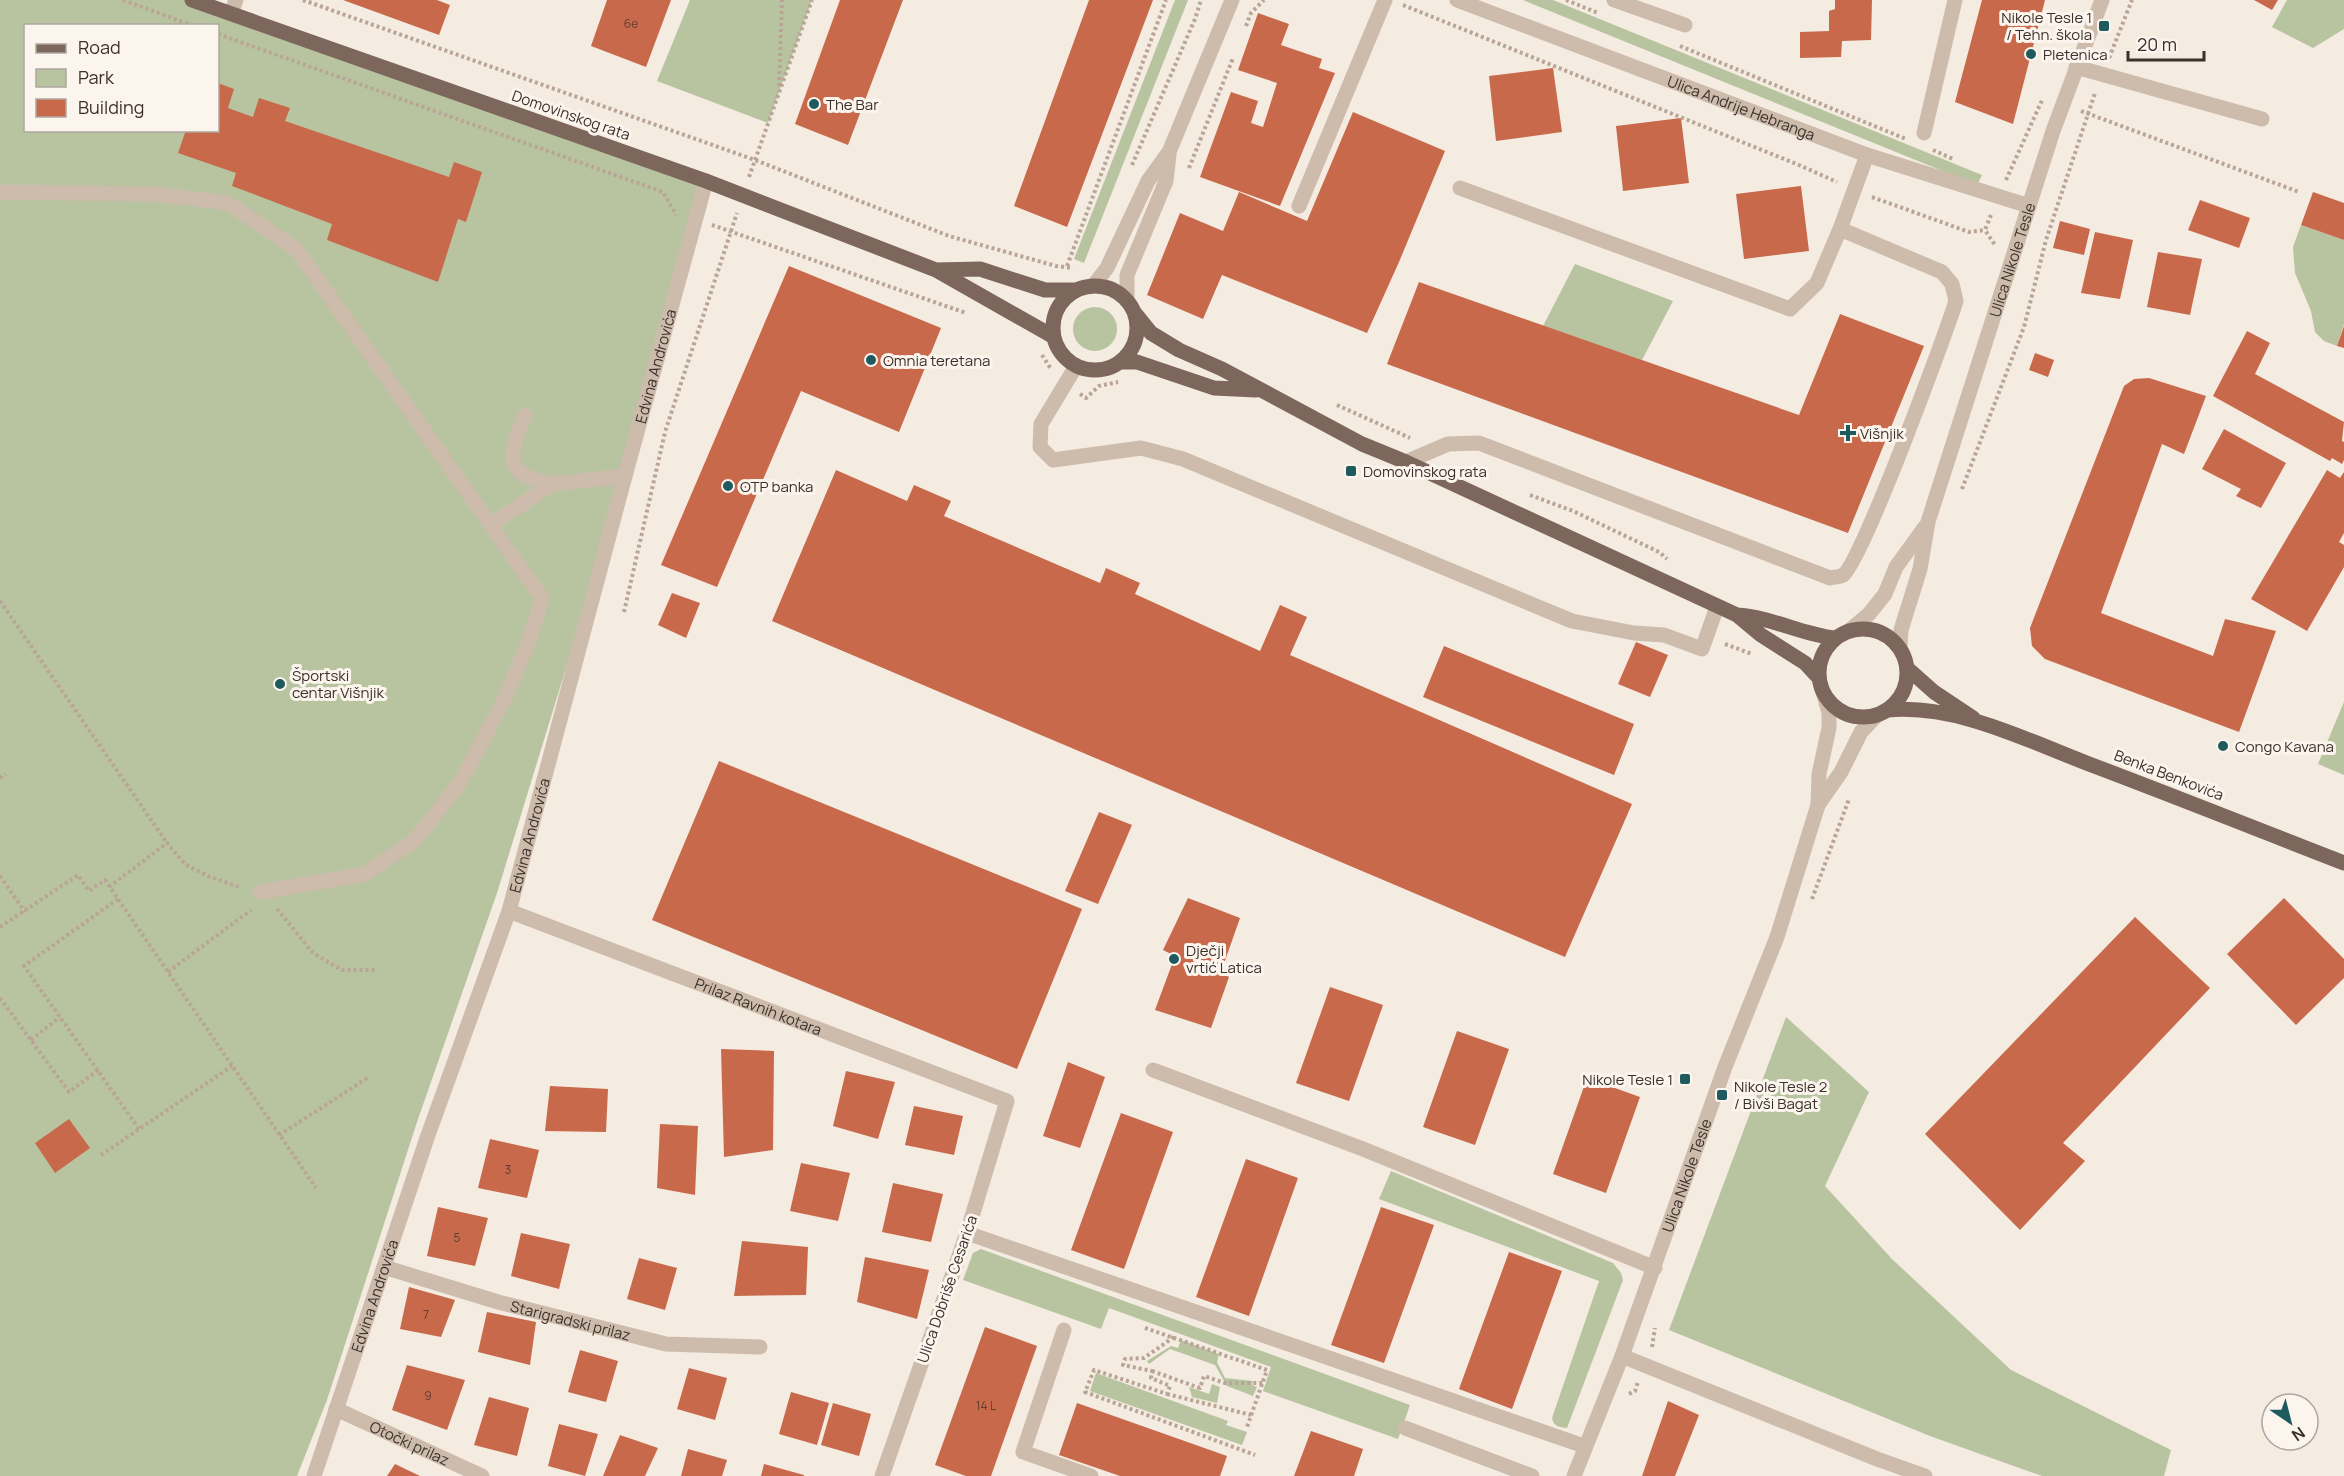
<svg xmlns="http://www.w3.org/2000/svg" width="2344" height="1476" font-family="Manrope,sans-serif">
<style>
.green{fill:#b8c4a0;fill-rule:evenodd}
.building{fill:#c8694b}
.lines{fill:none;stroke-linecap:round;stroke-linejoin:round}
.path{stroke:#b9a596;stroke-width:4;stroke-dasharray:3 3;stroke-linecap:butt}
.minor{stroke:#cdbbac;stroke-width:15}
.major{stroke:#7d675c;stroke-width:15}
.poi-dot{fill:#1f5a5e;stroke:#fbf5ee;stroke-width:2}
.labels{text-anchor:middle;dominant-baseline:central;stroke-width:6;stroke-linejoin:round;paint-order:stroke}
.number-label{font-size:12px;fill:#5e3e33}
.poi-label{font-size:15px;fill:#3b302b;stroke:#fbf5ee;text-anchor:start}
.street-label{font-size:15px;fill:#3b302b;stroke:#fbf5ee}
</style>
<rect width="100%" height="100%" fill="#f4ebe1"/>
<path class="green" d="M0,0H192L706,181L625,476L497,893L417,1122L327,1400L297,1476H0ZM26,26H218V130H26Z
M690,0H812L768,123L657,81Z
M1175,0H1188L1084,263L1074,259Z
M1523,0H1553L1982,175L1977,185Z
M2287,0H2344V29L2313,48L2272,27Z
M2301,225L2344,240V324L2337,346L2324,341L2315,332L2311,311L2295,273L2293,247Z
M1575,264L1673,301L1642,360L1543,326Z
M1073 329a22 22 0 1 1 44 0a22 22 0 1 1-44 0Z
M2344,702V775L2318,764Z
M1786,1017L1869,1092L1825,1186L1892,1259L2011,1370L2171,1450L2164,1476H2042L1930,1436L1669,1330Z
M1391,1171L1613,1263L1621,1273L1623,1280L1567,1428C1559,1427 1554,1427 1552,1418L1599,1281L1379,1199Z
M981,1249L1410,1405L1398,1439L1263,1391L1271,1367L1109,1308L1101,1329L963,1280L973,1253Z
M1181,1340L1219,1354L1217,1362L1225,1378L1253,1381L1252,1385L1257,1387L1253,1396L1227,1386L1215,1365L1170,1349L1149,1364L1147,1361L1171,1346L1178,1348Z
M1096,1373L1228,1421L1226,1425L1247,1432L1242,1445L1090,1391Z
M1212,1384L1220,1387L1217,1403L1192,1397L1189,1387L1209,1394Z"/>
<path class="building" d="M343,0H437L450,5L439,35Z
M607,0H671L646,67L591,46Z
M840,0H903L848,145L795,124Z
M1089,0H1153L1067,227L1014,206Z
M1835,0H1872L1871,40L1842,41L1841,57L1800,58V32L1829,31V11L1835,9Z
M1982,0H2045L2013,124L1955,102Z
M2254,0H2278L2272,10Z
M1258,13L1289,24L1281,45L1322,59L1319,68L1335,73L1280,206L1200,177L1231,92L1258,101L1251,123L1263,127L1277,83L1238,70Z
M1553,68L1562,132L1496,141L1489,76Z
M218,83L234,89L228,108L253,117L259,98L290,108L285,121L449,177L454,162L482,172L466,222L458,219L438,282L327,240L332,224L232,186L236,173L178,153L186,130H218Z
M1353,112L1445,151L1399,262L1367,333L1222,275L1203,319L1147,295L1180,213L1223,231L1239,192L1307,221Z
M1681,118L1689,183L1623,191L1616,126Z
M1801,186L1809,251L1744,259L1736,194Z
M2313,192L2344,203V240L2301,225Z
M2200,200L2250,218L2239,248L2188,230Z
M2060,221L2090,229L2084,255L2053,248Z
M2095,232L2133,240L2120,299L2081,293Z
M2158,252L2202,259L2190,315L2147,307Z
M789,266L941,328L899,432L801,391L717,587L661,565Z
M1419,282L1799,415L1840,314L1924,346L1848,533L1387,364Z
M2344,326V348L2337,346Z
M2247,331L2270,343L2255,374L2344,422L2342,441L2344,442V460L2342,464L2332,458L2330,461L2213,396Z
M2035,353L2054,360L2048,377L2029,370Z
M2149,378L2206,396L2184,454L2162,444L2101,613L2213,656L2225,619L2276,631L2239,732L2045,659L2032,646L2030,628L2124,386L2134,379Z
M2224,429L2286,463L2261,508L2236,496L2241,489L2202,469Z
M836,470L907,501L914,485L951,501L944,516L1100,583L1106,568L1140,583L1135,594L1260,651L1280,605L1307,617L1290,655L1632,804L1565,957L772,621Z
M2327,470L2340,478L2344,472V533L2339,542L2344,545V567L2307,631L2251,599Z
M672,593L700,603L686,638L658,625Z
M1636,642L1668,655L1650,697L1618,684Z
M1444,646L1634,724L1614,775L1423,697Z
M719,761L1082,909L1017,1069L652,920Z
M1099,812L1132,825L1098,904L1065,891Z
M1188,898L1240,918L1221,972L1229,977L1211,1028L1155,1010L1175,956L1163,950Z
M2284,898L2344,959V978L2296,1025L2227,954Z
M2135,917L2210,988L2063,1143L2085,1161L2020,1230L1925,1134Z
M1330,987L1383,1005L1349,1101L1296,1083Z
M1457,1031L1509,1049L1475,1145L1423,1127Z
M721,1049L774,1051L773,1150L724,1157Z
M1068,1062L1105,1077L1080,1148L1043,1136Z
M846,1071L895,1082L878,1139L833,1126Z
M1587,1078L1640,1097L1606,1193L1553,1174Z
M550,1086L608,1089L606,1132L545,1131Z
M914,1106L963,1116L954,1155L905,1145Z
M1121,1113L1173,1132L1124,1269L1071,1250Z
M69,1119L90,1148L55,1173L35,1143Z
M660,1124L698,1126L695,1195L657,1188Z
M490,1139L539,1150L527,1198L478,1188Z
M1246,1159L1298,1178L1249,1316L1196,1297Z
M801,1163L850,1173L838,1221L790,1211Z
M893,1183L943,1194L931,1242L882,1232Z
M438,1207L488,1218L475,1266L427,1256Z
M1381,1207L1434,1225L1384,1363L1331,1345Z
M521,1233L570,1244L559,1289L511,1276Z
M742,1241L808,1247L806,1295L734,1296Z
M1509,1252L1562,1271L1512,1409L1459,1389Z
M865,1257L929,1270L917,1319L857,1302Z
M639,1258L677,1268L665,1310L627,1299Z
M409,1287L455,1300L441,1337L400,1329Z
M487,1312L536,1322L530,1365L478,1352Z
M985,1327L1037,1346L991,1476H966L935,1465Z
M580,1350L618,1361L606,1402L568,1392Z
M407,1365L465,1380L447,1430L392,1410Z
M689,1368L727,1378L715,1420L677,1409Z
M791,1392L829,1403L817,1445L779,1434Z
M489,1397L529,1408L517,1456L474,1445Z
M1668,1401L1699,1415L1675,1476H1642Z
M833,1403L871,1414L859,1456L821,1445Z
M1077,1403L1227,1456L1220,1476H1120L1059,1455Z
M559,1424L598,1434L585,1476L548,1466Z
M1311,1431L1363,1449L1354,1476H1294Z
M620,1435L658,1448L645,1476H603Z
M688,1449L727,1460L722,1476H681Z
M395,1464L420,1476H387Z
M764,1464L804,1475V1476H761Z"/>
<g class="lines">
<path class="path" d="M123,0L194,26
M303,0L755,160L949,236L1056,266L1073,268
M1566,0L1598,13
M1403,5L1799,165L1837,182
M1246,26L1251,13L1264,0
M218,34L663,192L676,215
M1680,46L1906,139
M2109,58L2132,0
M779,86L782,0
M2081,111L2299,192
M1933,150L1953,159
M1132,165L1195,19L1201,0
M1189,168L1233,58
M749,177L812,0
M2006,180L2043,98
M1872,197L1969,232L1985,230
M1991,215L1985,230L1995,245
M712,225L966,313
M1067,266L1166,0
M1042,355L1051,369
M1080,394L1086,398L1099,386L1118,382
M1337,405L1410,438
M1962,489L2024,327L2046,240L2095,93
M1530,495L1573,511L1659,552L1667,559
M0,601L167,843
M624,612L665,432L737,213
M1725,644L1752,654
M0,778L6,774
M0,876L25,912
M109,887L167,843L186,865L208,876L242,888
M118,899L24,966L139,1129
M1812,899L1849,799
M277,909L313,953L342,970H375
M0,927L78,875L89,891L105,880L316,1188
M168,972L251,910
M0,998L69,1092L98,1070
M31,1040L60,1017
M279,1135L369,1077
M101,1155L232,1066
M1145,1328L1267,1370L1247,1427
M1174,1337L1144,1358L1125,1359L1123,1365L1152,1371L1151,1378L1170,1386L1167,1394L1094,1370L1085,1392L1255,1455
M1652,1347L1655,1328
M1152,1371L1200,1388L1204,1376L1225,1383H1263
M1167,1394L1251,1415
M1629,1394L1635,1391L1638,1382"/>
<g class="minor">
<path id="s1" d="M1457,0L1867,155L2029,206"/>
<path d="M1614,0L1685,25"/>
<path d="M231,14L236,0"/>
<path d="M2076,67L2262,119"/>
<path d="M1924,133L1955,0"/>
<path d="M1460,188L1790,309L1817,283L1840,229L1867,155"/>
<path d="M0,192L153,194L228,203L297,250L542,598L530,638L505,698L460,783L415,840L365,874L260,892"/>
<path d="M1299,206L1385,0"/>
<path d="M1093,286L1107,268L1148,181L1169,152L1232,0"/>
<path d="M1127,300V275L1166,181L1169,155"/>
<path d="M1076,366L1041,424L1040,447L1053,460L1141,448L1183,459L1572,621L1634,633L1664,635L1702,649L1717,607"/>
<path d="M525,415C509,456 500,473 552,484"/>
<path d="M1406,462L1448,444L1479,443L1830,578C1833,577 1840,577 1843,575C1861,564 1945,336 1956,301L1952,284L1942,272L1840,229"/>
<path d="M492,524L552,484L625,476"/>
<path d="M1850,630L1869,614L1885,594L1896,567L1925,527"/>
<path id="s2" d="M1900,647L1901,630L1920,569L1928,522L2053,131L2102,0"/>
<path d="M1818,805L1841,772L1861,732L1877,715"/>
<path id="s3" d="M509,911L1007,1101L967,1233L882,1476"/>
<path d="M1153,1070L1363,1149L1655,1268"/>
<path d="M967,1233L1584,1446"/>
<path id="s4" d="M384,1267L498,1302L666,1344L760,1347"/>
<path d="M1064,1330L1023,1452L1091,1476"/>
<path d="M1622,1356L1877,1459L1925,1476"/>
<path id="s5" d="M336,1409L482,1476"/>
<path d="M1405,1428L1532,1476"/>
<path id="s6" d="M314,1476L427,1138L509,911L625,476L706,181"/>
<path id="s7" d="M1574,1476L1622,1356L1725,1067L1777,937L1818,805L1819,774L1829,728V713L1824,695"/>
</g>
<path class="major" d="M192,0L706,181L936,270L1054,337
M936,270L980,269L1045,290H1077
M1053 328a42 42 0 1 1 84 0a42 42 0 1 1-84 0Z
M1134,312L1151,333L1179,350L1222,369L1362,444L1406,462L1737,615L1761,635L1805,663L1818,677
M1120,362H1137L1214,388L1256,390
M1737,615C1771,617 1800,634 1834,638
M1819 673a44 44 0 1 1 88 0a44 44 0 1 1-88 0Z
M1907,668L1934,692L1973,718
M1888,710C1957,704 2026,740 2089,764C2174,796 2259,830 2344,863"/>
</g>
<g class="poi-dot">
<rect x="2098" y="20" width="12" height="12" rx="3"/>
<circle cx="2031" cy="54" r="6"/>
<circle cx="814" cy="104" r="6"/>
<circle cx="871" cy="360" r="6"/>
<path d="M1845 424h6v6h6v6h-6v6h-6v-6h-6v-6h6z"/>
<rect x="1345" y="465" width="12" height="12" rx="3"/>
<circle cx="728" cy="486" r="6"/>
<circle cx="280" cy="684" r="6"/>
<circle cx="2223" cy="746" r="6"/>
<circle cx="1174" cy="959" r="6"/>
<rect x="1679" y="1073" width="12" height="12" rx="3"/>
<rect x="1716" y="1089" width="12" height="12" rx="3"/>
</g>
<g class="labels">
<g class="number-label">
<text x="631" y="23">6e</text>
<text x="508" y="1169">3</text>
<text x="457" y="1237">5</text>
<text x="426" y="1314">7</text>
<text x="428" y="1395">9</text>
<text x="986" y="1405">14 L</text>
</g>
<g class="poi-label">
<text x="2092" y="17" text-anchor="end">Nikole Tesle 1<tspan x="2092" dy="17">/ Tehn. škola</tspan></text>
<text x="2043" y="54">Pletenica</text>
<text x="826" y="104">The Bar</text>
<text x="883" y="360">Omnia teretana</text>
<text x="1860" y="433">Višnjik</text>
<text x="1363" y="471">Domovinskog rata</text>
<text x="740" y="486">OTP banka</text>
<text x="292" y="675">Športski<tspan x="292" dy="17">centar Višnjik</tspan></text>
<text x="2235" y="746">Congo Kavana</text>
<text x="1186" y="950">Dječji<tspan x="1186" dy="17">vrtić Latica</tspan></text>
<text x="1673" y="1079" text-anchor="end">Nikole Tesle 1</text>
<text x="1734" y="1086">Nikole Tesle 2<tspan x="1734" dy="17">/ Bivši Bagat</tspan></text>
</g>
<g class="street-label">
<text stroke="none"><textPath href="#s1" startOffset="304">Ulica Andrije Hebranga</textPath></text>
<text transform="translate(571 115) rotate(19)">Domovinskog rata</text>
<text stroke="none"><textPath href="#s2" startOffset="404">Ulica Nikole Tesle</textPath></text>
<text stroke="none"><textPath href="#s6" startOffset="1162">Edvina Androvića</textPath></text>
<text transform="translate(2169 775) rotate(21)">Benka Benkovića</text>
<text stroke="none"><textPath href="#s6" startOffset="676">Edvina Androvića</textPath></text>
<text stroke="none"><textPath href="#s3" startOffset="267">Prilaz Ravnih kotara</textPath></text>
<text stroke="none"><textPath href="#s7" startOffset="321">Ulica Nikole Tesle</textPath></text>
<text transform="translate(947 1289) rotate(-71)">Ulica Dobriše Cesarića</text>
<text stroke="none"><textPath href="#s6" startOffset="190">Edvina Androvića</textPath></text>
<text stroke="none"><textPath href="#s4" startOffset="194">Starigradski prilaz</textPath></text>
<text stroke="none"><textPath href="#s5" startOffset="81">Otočki prilaz</textPath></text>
</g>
</g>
<rect x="24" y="24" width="195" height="108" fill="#fbf5ee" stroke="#aea6a0" stroke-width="1.5"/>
<rect x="36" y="44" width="30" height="9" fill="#7d675c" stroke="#aea6a0" stroke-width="1.5"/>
<text x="78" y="54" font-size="18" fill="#3b302b">Road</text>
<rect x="36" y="69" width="30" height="18" fill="#b8c4a0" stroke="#aea6a0" stroke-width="1.5"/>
<text x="78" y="84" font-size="18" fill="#3b302b">Park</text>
<rect x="36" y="99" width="30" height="18" fill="#c8694b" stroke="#aea6a0" stroke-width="1.5"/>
<text x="78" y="114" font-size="18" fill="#3b302b">Building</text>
<g transform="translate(2290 1422) rotate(145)"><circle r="28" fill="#fbf5ee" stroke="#aea6a0" stroke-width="1.5"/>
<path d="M0-4.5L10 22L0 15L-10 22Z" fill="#1f5a5e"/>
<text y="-9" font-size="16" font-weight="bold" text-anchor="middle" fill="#3b302b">N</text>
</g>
<path d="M2128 51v9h76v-9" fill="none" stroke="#3b302b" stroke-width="3"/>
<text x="2137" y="51" font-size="18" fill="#3b302b" stroke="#fbf5ee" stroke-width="4.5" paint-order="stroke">20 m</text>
</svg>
